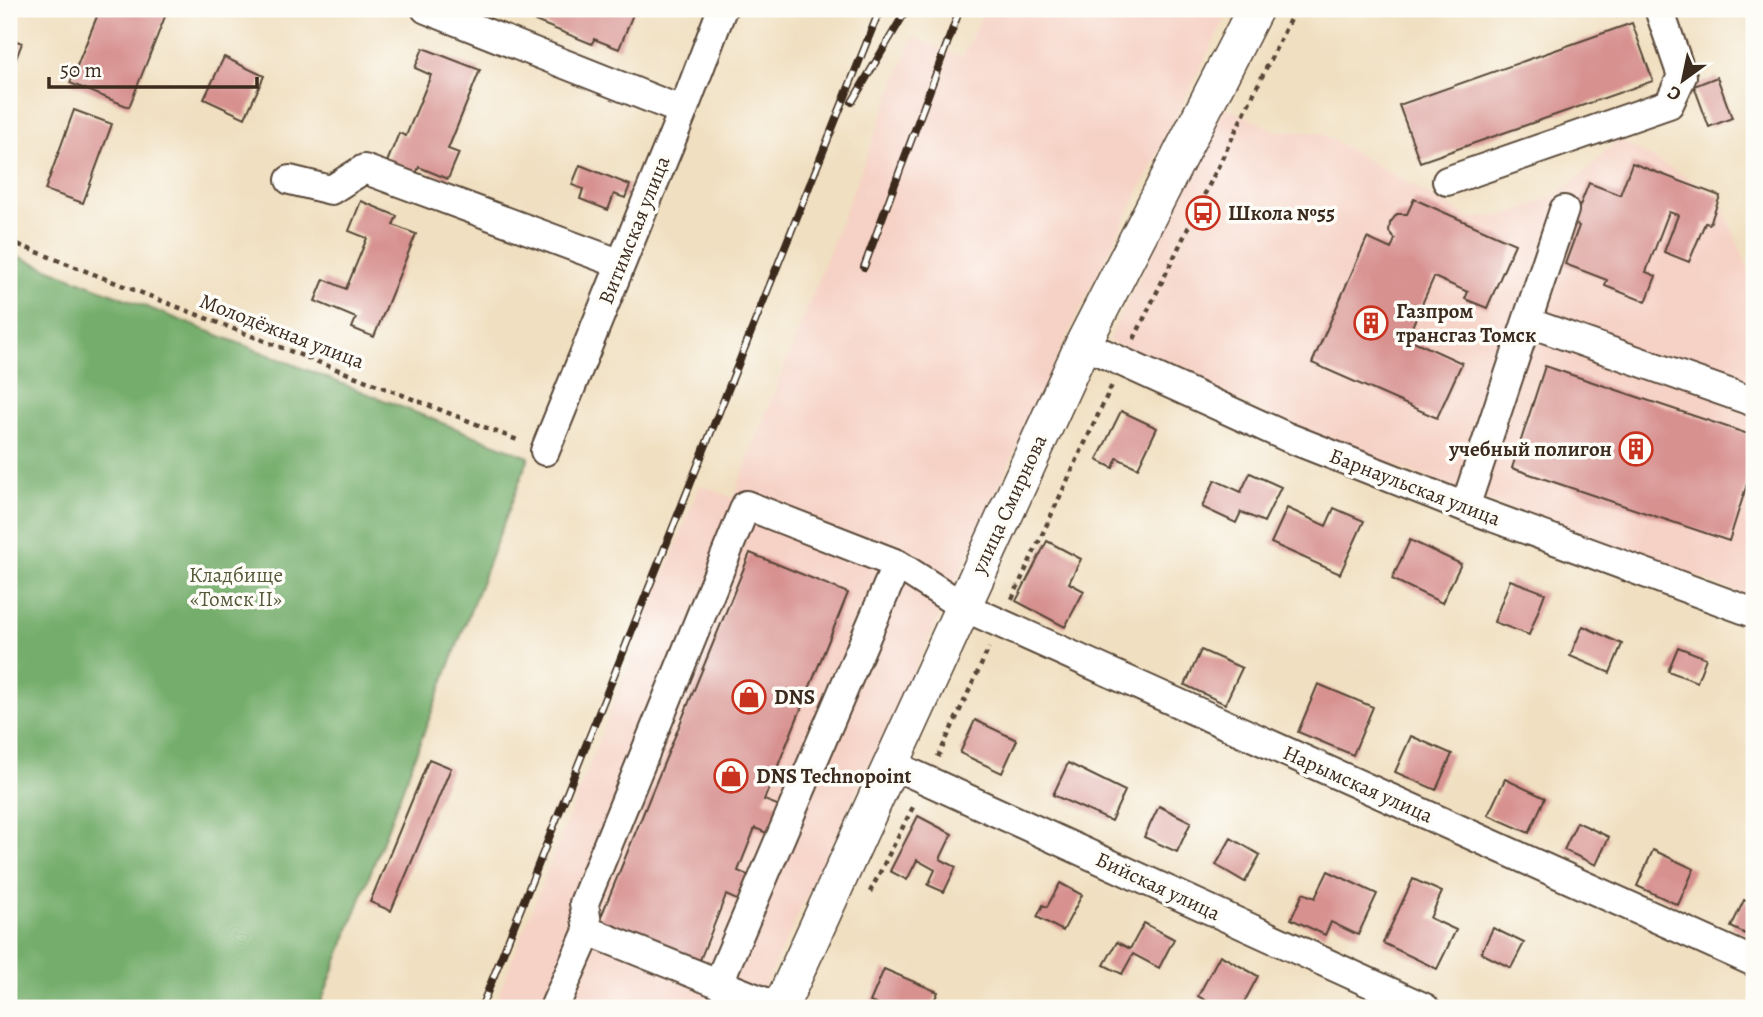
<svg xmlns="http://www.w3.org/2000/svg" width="1763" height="1017" font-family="Alegreya,serif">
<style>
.built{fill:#f6d1c5}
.forest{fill:#74ad6c;stroke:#586c45;stroke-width:2}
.building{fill:#d7918f}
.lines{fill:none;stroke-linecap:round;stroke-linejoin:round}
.minor-casing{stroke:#564536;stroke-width:32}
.major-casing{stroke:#564536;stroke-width:38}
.path{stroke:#564536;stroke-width:4.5;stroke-dasharray:5 5;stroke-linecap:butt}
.minor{stroke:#fff;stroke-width:28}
.major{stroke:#fff;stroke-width:35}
.rail-casing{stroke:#3b2a1e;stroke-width:8}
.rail{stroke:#fdfcf7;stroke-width:5;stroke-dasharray:16;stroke-linecap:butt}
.labels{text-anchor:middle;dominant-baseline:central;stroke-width:7;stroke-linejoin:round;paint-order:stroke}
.poi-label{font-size:21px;font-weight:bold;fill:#3b2a1e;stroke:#fdfcf7;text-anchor:start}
.street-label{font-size:21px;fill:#3b2a1e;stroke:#fdfcf7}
.park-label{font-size:21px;fill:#555a3a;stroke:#fdfcf7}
</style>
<rect width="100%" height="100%" fill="#fdfcf7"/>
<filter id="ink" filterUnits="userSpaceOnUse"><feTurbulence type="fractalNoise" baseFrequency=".0143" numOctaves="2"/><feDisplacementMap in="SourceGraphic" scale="14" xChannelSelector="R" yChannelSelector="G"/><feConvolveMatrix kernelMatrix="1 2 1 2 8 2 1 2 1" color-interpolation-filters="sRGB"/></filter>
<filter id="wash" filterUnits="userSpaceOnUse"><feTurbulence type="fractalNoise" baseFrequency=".00686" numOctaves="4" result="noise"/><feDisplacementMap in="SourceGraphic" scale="28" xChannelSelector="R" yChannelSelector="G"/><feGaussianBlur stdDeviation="1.57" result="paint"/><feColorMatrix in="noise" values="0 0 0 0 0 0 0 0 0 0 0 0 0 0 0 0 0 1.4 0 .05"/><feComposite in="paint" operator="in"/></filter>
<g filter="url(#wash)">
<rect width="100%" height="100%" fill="#f0dfc0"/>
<path class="built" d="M985,9H1230L1068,334L954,586L754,1008H493L700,485L733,498L913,37L962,57Z
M1224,106L1276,131L1320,133L1469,218L1493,217L1514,213L1555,195L1585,172L1618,139L1718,195L1754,283V598L1469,494L1297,428L1108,341Z"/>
<path class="forest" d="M9,253L529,457L319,1008H9Z"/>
<g id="blocks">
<path class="building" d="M100,9H168L129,107L70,83Z
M540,9H635L619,49L594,39L592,44L535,21Z
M1632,23L1653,81L1420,162L1399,105Z
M9,38L22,43L9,77Z
M423,48L480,70L448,149L459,153L448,179L419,167L416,174L387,162L399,133L406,136L431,75L415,68Z
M224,57L264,76L245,118L204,99Z
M1717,77L1732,118L1709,127L1694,86Z
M74,110L112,124L83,203L45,190Z
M1632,163L1720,196L1710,224L1705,223L1689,262L1664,252L1678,215L1669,212L1646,272L1656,276L1646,302L1605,286L1607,280L1565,264L1579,226L1573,223L1589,183L1620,195Z
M580,165L630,185L625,198L614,194L608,210L580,199L583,189L572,185Z
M1414,199L1515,244L1487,308L1465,299L1468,292L1434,277L1407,338L1462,363L1437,418L1312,363L1367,238L1391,249L1395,239L1389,232L1390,223L1397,214H1407Z
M361,201L397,216L393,225L416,234L374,337L352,328L356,318L315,301L324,279L346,289L367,238L349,231Z
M1545,366L1754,436V462L1729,541L1512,468Z
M1121,411L1157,428L1138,468L1117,458L1113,468L1097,460Z
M1250,473L1281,487L1264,522L1241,512L1236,523L1202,507L1215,480L1241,492Z
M1287,508L1326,526L1334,508L1364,521L1340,574L1271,543Z
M1410,540L1461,564L1442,603L1392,579Z
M1047,541L1081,559L1069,583L1084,591L1065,627L1016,601Z
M750,553L848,593L764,800L780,806L769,834L755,828L738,871L750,876L739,901L726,895L698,965L598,924Z
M1510,580L1545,593L1529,635L1494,622Z
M1583,626L1622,644L1610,673L1570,656Z
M1678,647L1706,658L1697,682L1668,671Z
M1201,650L1242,668L1225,704L1185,685Z
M1318,684L1373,707L1353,755L1298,732Z
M975,720L1017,740L1002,773L960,753Z
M1411,736L1452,754L1436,790L1395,772Z
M429,759L451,768L391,911L370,902Z
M1068,763L1125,791L1111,821L1053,795Z
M1505,779L1545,798L1529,833L1488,815Z
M1159,806L1191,822L1177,852L1144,837Z
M918,816L952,834L940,859L956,867L944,892L928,885L935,870L917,860L907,880L890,871Z
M1577,822L1609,837L1596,865L1564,850Z
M1231,838L1260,855L1245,882L1216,865Z
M1653,850L1694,869L1678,905L1637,886Z
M1328,871L1377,894L1358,935L1331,922L1325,935L1291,919L1303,893L1315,898Z
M1413,879L1442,892L1430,918L1456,930L1437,969L1383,943Z
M1060,883L1082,895L1063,931L1037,917L1043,905L1047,907Z
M1744,900L1754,905V938L1731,927Z
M1144,923L1174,939L1159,968L1133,954L1122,974L1104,965L1117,942L1130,949Z
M1493,928L1524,943L1511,968L1481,953Z
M1220,955L1258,976L1241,1008L1224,1001L1219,1008L1198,996Z
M884,969L938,992L931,1008H885L870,1002Z"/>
</g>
</g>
<g filter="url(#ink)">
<use href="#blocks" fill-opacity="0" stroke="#564536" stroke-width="2"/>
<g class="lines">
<defs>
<path id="minor" d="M426,9L683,111
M290,180L331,190L364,169L621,264
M1447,181L1669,104L1682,76L1659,9
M1527,322L1754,402
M1083,344L1287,437L1465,507L1754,613
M545,451L683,111L722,9
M1465,507L1564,210
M891,764L1425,1008
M588,931L780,1008
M718,984L897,564L962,606L1754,962
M554,1008L588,931L584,903L746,505L897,564"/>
<path id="major" d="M780,1008L1083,344L1255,9"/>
</defs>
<use href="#minor" class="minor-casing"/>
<use href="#major" class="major-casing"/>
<path class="path" d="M9,241L520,441
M1134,339L1295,9
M1012,599L1112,385
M938,757L989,648
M870,892L915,803"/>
<use href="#minor" class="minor"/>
<use href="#major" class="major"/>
<defs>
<path id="rail" d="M852,102L907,9
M864,267L960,9
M481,1008L880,9"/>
</defs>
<use href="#rail" class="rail-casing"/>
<use href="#rail" class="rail"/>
</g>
</g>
<defs>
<symbol id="bus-ring" viewBox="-11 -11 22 22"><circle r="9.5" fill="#fdfcf7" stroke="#c8321e" stroke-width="1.5"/><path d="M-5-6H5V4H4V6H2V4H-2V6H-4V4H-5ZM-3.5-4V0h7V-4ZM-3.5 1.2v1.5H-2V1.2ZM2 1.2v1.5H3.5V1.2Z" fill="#c8321e"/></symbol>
<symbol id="building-ring" viewBox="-11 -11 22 22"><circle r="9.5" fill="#fdfcf7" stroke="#c8321e" stroke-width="1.5"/><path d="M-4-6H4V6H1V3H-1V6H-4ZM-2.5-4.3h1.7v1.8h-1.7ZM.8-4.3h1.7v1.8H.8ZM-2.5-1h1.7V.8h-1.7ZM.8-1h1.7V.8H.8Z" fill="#c8321e"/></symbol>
<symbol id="shop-ring" viewBox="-11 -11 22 22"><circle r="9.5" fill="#fdfcf7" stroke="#c8321e" stroke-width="1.5"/><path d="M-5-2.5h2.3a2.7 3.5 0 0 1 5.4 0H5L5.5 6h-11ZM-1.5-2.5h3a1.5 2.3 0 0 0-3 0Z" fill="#c8321e"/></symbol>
</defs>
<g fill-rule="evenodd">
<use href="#bus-ring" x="1184" y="194" width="38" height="38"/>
<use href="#building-ring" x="1352" y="304" width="38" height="38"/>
<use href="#building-ring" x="1617" y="430" width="38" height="38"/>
<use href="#shop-ring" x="730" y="678" width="38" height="38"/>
<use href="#shop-ring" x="712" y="757" width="38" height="38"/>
</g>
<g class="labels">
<g class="poi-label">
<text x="1228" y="213">Школа №55</text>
<text x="1396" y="311">Газпром<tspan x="1396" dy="24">трансгаз Томск</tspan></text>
<text x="1612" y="449" text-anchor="end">учебный полигон</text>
<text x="774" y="697">DNS</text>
<text x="756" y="776">DNS Technopoint</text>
</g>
<g class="street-label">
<text transform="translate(634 230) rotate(-68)">Витимская улица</text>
<text transform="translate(282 331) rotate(21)">Молодёжная улица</text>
<text transform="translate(1415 487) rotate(21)">Барнаульская улица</text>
<text transform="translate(1009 504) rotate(-65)">улица Смирнова</text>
<text transform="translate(1358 784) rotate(24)">Нарымская улица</text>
<text transform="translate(1158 886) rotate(25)">Бийская улица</text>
</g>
<g class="park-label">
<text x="236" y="575">Кладбище<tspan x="236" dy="24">«Томск II»</tspan></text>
</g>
</g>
<rect width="1763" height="1017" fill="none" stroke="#fdfcf7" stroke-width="35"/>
<g transform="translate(1683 80) rotate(213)" stroke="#fdfcf7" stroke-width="5" paint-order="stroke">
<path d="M0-5L12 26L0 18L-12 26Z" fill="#3b2a1e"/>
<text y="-10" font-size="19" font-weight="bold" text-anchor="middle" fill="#3b2a1e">С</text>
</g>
<path d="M49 77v10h208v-10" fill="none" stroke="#3b2a1e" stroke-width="3.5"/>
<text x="60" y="77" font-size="21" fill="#3b2a1e" stroke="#fdfcf7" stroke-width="5" paint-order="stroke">50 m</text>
</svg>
